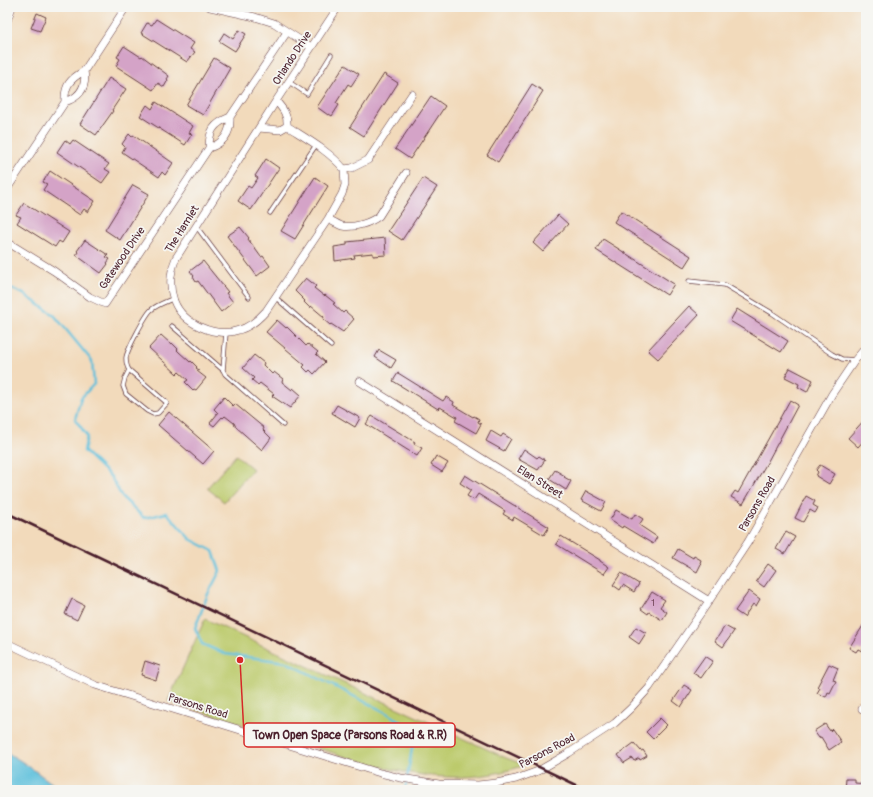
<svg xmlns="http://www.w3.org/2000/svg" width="873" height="797" font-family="Pangolin,sans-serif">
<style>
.green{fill:#bcca6c;stroke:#83744c}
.water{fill:#5cbfdb;stroke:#536f83}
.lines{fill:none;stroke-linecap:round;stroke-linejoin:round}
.stream{stroke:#5cbfdb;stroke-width:2.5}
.building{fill:#d4a3c7}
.service-casing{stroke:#633b41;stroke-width:5}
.minor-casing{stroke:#633b41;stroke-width:8}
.service{stroke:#fff;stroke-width:3.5}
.minor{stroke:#fff;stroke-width:7}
.rail{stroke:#4a1f2b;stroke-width:2.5}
.labels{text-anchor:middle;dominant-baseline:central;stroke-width:3.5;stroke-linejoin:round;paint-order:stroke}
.number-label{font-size:9px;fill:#6c4052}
.street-label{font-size:11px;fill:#4a1f2b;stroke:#f6f6f2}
.leader{fill:none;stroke:#d62828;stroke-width:1.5}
.callout-dot{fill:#d62828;stroke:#f6f6f2;stroke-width:1.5}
.callout{fill:#f6f6f2;stroke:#d62828;stroke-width:1.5}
.callout-label{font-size:12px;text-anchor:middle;font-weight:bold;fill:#4a1f2b}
</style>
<rect width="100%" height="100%" fill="#f6f6f2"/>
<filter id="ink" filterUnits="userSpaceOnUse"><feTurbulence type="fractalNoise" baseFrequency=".025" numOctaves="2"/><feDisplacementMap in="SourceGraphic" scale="8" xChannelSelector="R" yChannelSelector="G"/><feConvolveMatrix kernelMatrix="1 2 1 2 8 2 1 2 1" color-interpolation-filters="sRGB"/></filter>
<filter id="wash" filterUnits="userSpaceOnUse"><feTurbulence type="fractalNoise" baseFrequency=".012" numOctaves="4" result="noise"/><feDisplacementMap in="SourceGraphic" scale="16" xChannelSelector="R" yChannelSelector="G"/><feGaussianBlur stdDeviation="0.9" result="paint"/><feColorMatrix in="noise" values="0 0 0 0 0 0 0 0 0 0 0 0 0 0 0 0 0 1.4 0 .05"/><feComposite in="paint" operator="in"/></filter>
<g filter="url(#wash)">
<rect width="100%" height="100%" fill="#f2dabb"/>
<path class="green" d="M236,455L253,469L224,502L207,488Z
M205,619L506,758L525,765C448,793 379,767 305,744C260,730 214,715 168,701Z"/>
<path class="water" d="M7,753C27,763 43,778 62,790H7Z"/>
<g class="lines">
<path class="stream" d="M7,287L22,293L54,315L92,361L94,384L81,398L75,419L87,436L84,451L111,477L122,497L144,518L167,513L190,539L213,551L220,571L208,594L195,628L202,644L225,654L286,662L387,713L415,731L405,790"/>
</g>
<g id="blocks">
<path class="building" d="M37,13L46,17L40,31L31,28Z
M156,19L194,43L190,49L195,52L187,62L141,33L147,23L152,25Z
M239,30L246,34L235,51L219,41L224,33L233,39Z
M124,46L141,57L142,56L169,76L167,79L168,80L164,87L158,83L153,90L116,66L120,59L117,57Z
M214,58L230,68L203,115L186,105Z
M345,65L359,74L351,86L348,84L336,103L339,105L332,116L329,114L328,115L317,107Z
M384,74L398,83L364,136L350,127Z
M109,78L126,89L112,110L113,111L96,135L80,124Z
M532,84L543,91L498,162L487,155Z
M431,96L445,106L410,159L395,149Z
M156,102L193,126L189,133L192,134L185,145L140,116L147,105L152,109Z
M129,134L132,137L133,135L173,163L165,175L162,172L159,177L122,152L125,147L122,144Z
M65,140L70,144L73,140L109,164L105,169L110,172L102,183L57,152Z
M266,159L279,168L251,210L238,201L248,186L251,188L258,178L255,176Z
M50,171L95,201L88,212L84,209L80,215L43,190L47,184L43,182Z
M315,177L328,186L295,239L281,231Z
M423,178L437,187L402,240L388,231Z
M133,185L149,194L120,240L105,230Z
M24,203L69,232L62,243L59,241L55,247L17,223L21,217L16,215Z
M621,211L691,256L684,267L614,222Z
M558,215L568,224L543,252L533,243Z
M240,227L249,238L248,239L261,257L263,256L270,266L257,276L227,236Z
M385,238L386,255L373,256V253L354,255L355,258L335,261L334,247L347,245V242Z
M603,239L674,284L667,295L596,250Z
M85,240L108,255L106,257L110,259L107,263L108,264L101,273L76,255L78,252L77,251Z
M203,261L228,292L226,293L233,302L221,312L198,281L196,282L193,277L194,276L190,271Z
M306,278L316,286L314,288L324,296L325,295L335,303L333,304L343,313L345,311L354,319L343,332L331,324L330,325L323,319L324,317L311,306L310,308L304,302L305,301L295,291Z
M689,306L699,315L658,359L648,350Z
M737,309L788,341L781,352L730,321Z
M277,320L286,328L287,327L306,346L308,344L318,352L316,354L325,362L314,374L310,370L308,372L303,367L305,365L266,332Z
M161,335L171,344L172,343L178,349L177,350L179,352L189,361L190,362L191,361L197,367L196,368L199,370L197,371L206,378L196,390L194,389L193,390L185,382L188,380L179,372L177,374L149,348Z
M379,350L396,360L391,368L375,357Z
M254,355L264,363L263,365L272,374L274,372L283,379L282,382L292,390L293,388L301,395L290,408L272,396L274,394L260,383L258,385L252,380L254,378L243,368Z
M790,368L813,380L807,392L798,387L799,384L785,377Z
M398,373L443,401L446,397L454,402L453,405L473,417L474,416L479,419L478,422L481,424L476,433L455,421L457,417L440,407L438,409L393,381Z
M224,397L233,406L235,404L264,428L263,430L271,438L262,450L236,427L234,423L225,416L223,418L222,417L214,426L210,423L218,413L214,409Z
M790,400L798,405L768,461L743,504L731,497L735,491L738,493Z
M337,405L360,418L355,427L332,413Z
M169,412L214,451L203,464L158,425Z
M372,416L415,442L414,444L422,448L417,456L366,424Z
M866,418V438L858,447L848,438Z
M491,431L501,437L503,434L511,439L504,451L486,441Z
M524,449L537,458L539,456L545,460L538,470L518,459Z
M436,456L448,463L442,472L431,465Z
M820,465L835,474L829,484L816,476L818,472L816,470Z
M555,470L565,476L564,477L571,481L566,490L549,479Z
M465,475L549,527L544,535L514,517L513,520L503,514L505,511L478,494L474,500L467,496L471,490L460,483Z
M586,491L606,502L601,511L581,500Z
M806,496L815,501L813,505L818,508L815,513L810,510L803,522L795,518Z
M616,510L632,519L635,514L643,519L639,525L657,537L653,544L623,526L622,528L610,520Z
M786,532L795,537L785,554L776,549Z
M561,536L600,560V561L609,567L604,574L556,544Z
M678,549L693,558L694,556L701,560L700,563L701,564L697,572L673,558Z
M768,564L776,570L764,587L756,581Z
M621,573L639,584L634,592L623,585L620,590L613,585Z
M749,591L760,599L756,606L753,604L744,617L735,611Z
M652,592L665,600L660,607L667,612L662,620L649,612L648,614L641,609Z
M72,599L84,605L77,620L65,614Z
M866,621V644L862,651L858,649L856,652L849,648Z
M725,626L734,631L723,647L715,641Z
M636,627L646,633L639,644L629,637Z
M705,656L713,661L701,678L693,673Z
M145,661L160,666L156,680L141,675Z
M829,664L838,668L833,680L836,681L830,693L828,692L826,697L817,693L820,688L817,687Z
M684,685L692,690L681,707L673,701Z
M660,718L667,725L653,739L646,732Z
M825,724L830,731L832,729L841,742L829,750L821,737L819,738L814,731Z
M634,743L641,751L643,750L647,756L640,760L639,758L634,761L632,758L624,763L618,755Z
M846,779H855V783L866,784V790H845Z"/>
</g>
</g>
<g filter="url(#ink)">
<use href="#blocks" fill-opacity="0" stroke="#633b41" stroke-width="1"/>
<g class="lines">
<defs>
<path id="service" d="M289,82L307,94L331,55
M270,213L316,145
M196,226L249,297
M689,281L725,285L772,313L832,354L842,359L854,360
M275,297L331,346
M172,326L223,370
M226,333L223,370L225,374L283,425
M129,370L125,378L123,386L126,394L147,411L153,414L158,413L167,403L129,370C127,367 126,362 126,358C127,350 145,316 151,310C158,304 166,302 174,298"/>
<path id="minor" d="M210,7L255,17L274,23L311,47
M338,7L276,101L176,258C170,272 169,287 174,301C183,324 215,338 239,330C250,327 258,320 266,311L328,219L342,194L345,185L344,169L352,168L368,160L412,94
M7,21L12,7
M276,101C283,109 288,115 287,126
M65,102C80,97 87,87 84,71
M287,126C307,139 329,151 344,169
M259,128L280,130L287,126
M209,148C224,143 231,133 230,117
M7,189L65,102C64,86 70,79 84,71L126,7
M328,219C332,221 337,224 342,226C354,228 370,223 379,216L406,173
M7,242L54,271L90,297L105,304L209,148C209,131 213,124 230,117L287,32
M359,381L709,601
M7,643L95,685L380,773L401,778L439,784L478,785L496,783L516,779L538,771L569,753L615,723L631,708L649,688L709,601L748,542L832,394L855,360L866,347
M862,709L866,702"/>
</defs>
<use href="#service" class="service-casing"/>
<use href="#minor" class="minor-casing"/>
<use href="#service" class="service"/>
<use href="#minor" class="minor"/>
<path class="rail" d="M7,513L587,790"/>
</g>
</g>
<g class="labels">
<g class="number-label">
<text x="653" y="603">1</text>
</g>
<g class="street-label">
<text transform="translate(292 58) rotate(-57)">Orlando Drive</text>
<text transform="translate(182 229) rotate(-58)">The Hamlet</text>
<text transform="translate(122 258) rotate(-56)">Gatewood Drive</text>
<text transform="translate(540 482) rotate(32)">Elan Street</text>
<text transform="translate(757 504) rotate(-60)">Parsons Road</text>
<text transform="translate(198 706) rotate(17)">Parsons Road</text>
<text transform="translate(547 751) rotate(-28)">Parsons Road</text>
</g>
</g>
<path class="leader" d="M240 660L244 735"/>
<circle class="callout-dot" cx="240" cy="660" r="4"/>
<rect class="callout" x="244" y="723" width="211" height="24" rx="4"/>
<g class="callout-label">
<text x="350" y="739">Town Open Space (Parsons Road &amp; R.R)</text>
</g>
<rect width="873" height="797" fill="none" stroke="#f6f6f2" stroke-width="24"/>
</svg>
